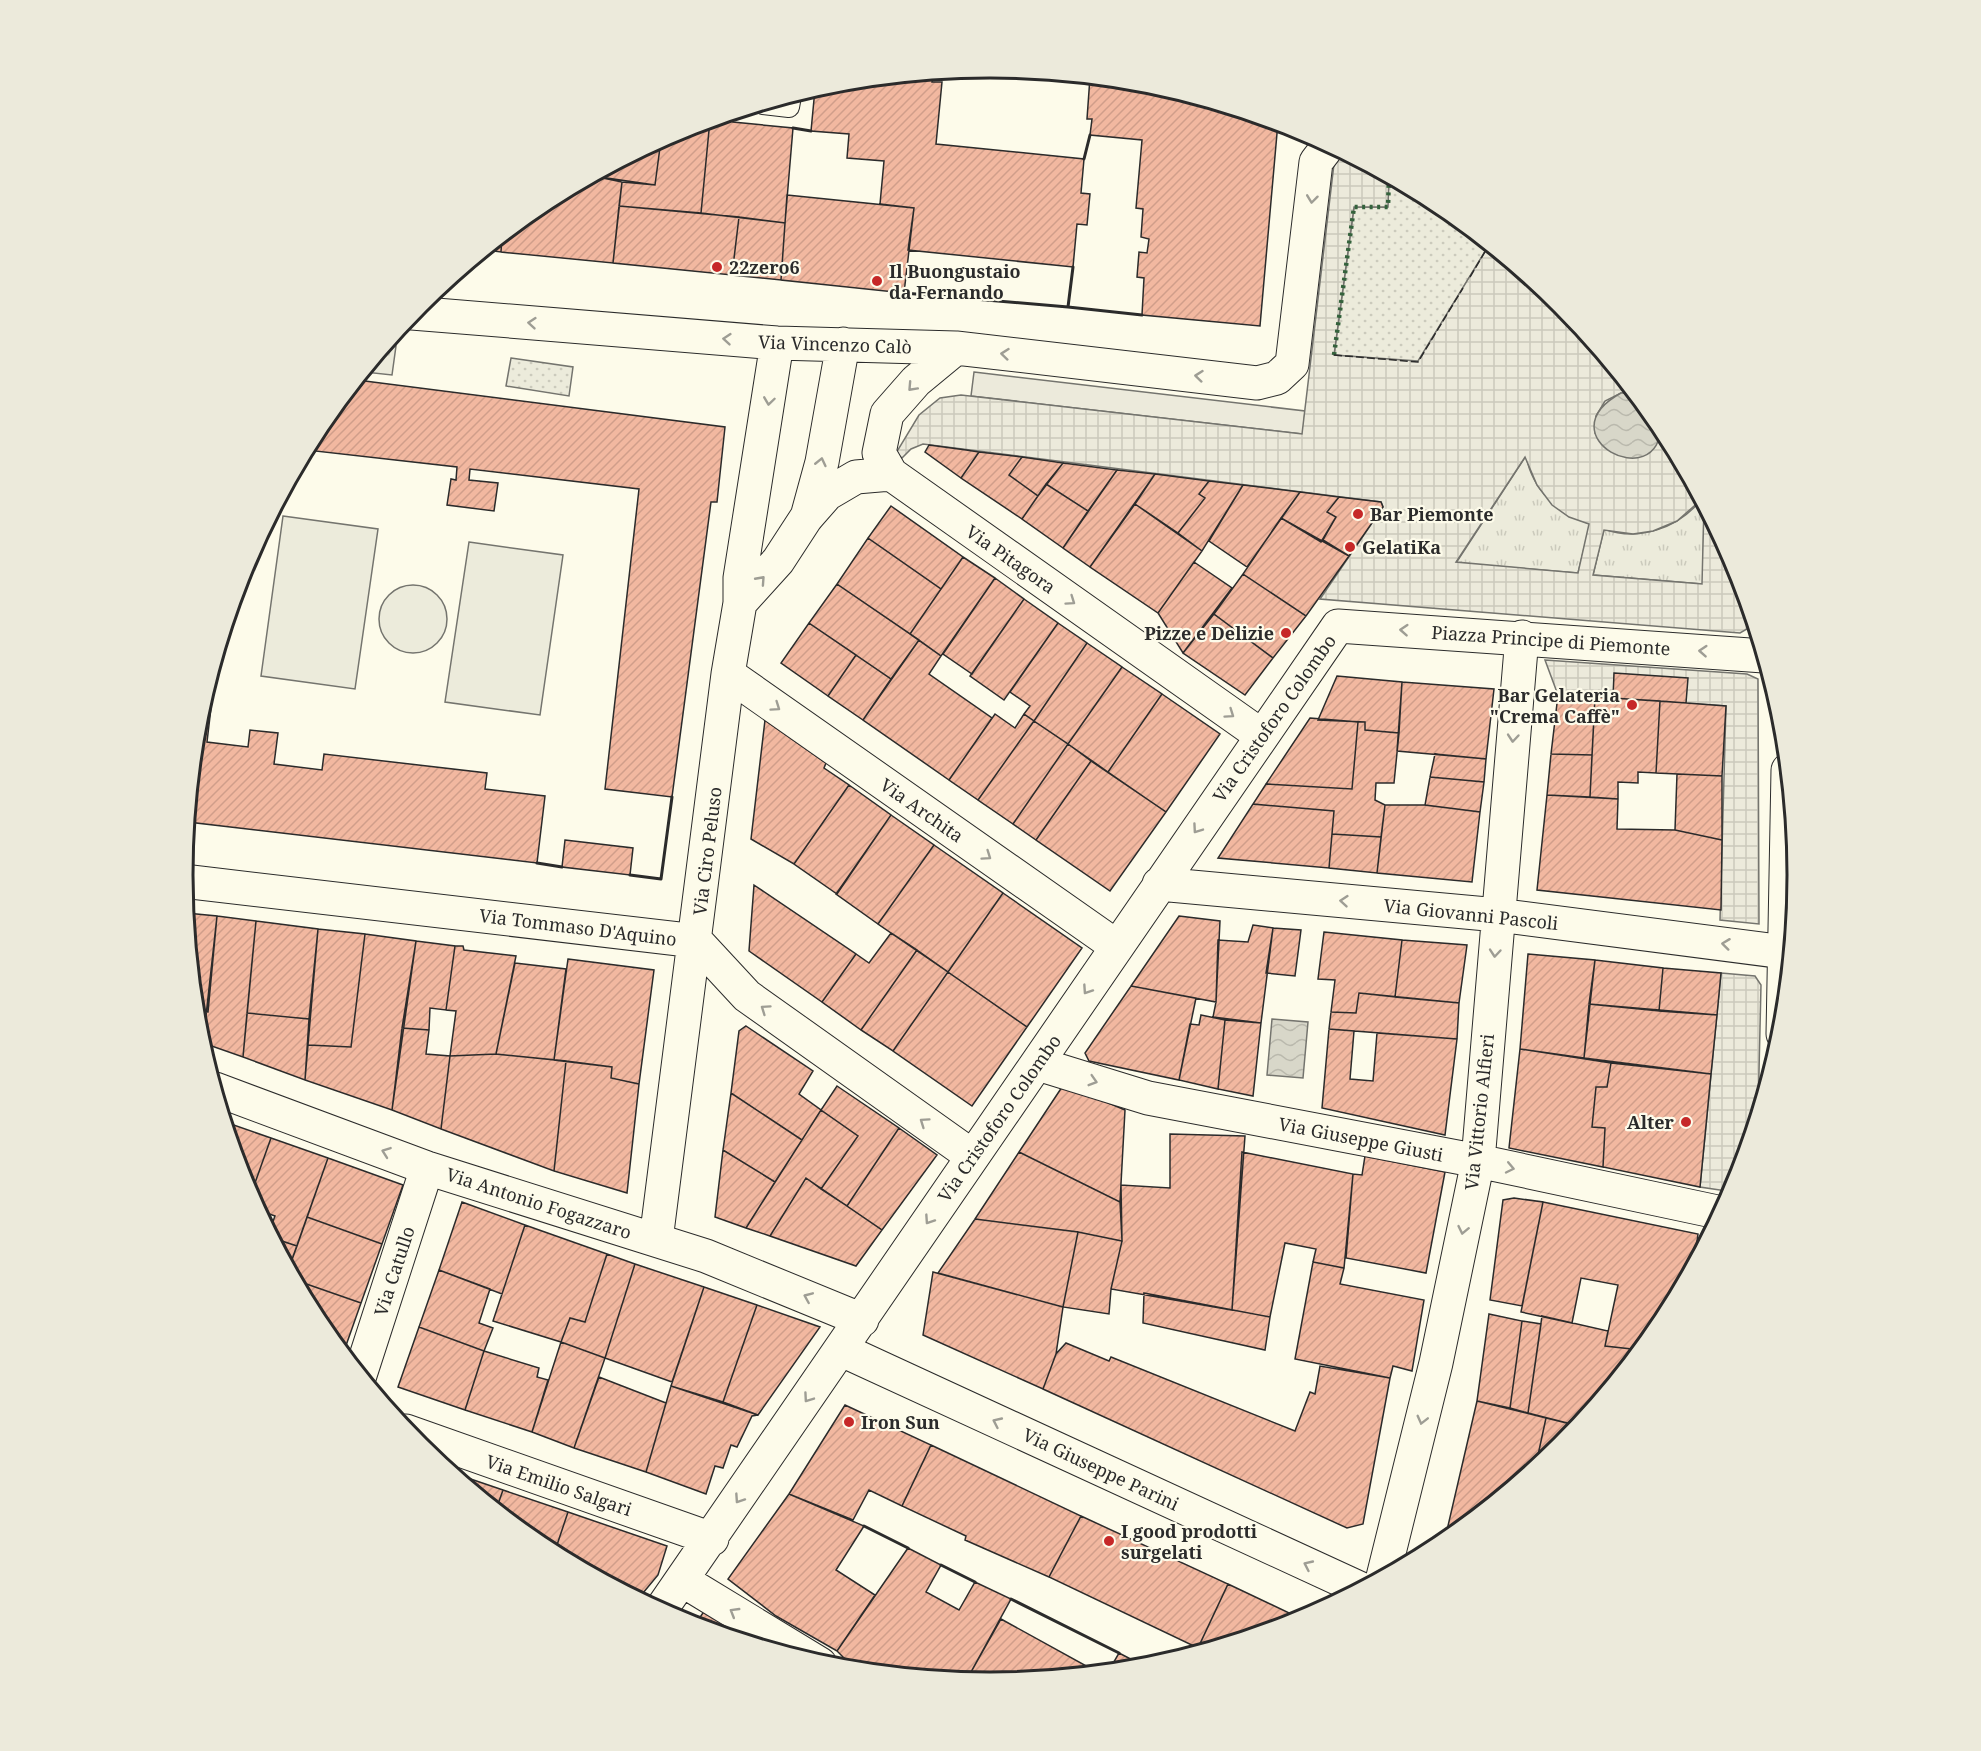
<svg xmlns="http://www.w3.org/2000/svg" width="1981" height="1751" font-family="'Noto Serif',serif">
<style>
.grass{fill:url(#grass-tufts);stroke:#74746e;stroke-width:1.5}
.park{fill:url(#park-dots);stroke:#74746e;stroke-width:1.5}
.garden{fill:#ecebdb;stroke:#74746e;stroke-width:1.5}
.parking{fill:#eceadb;stroke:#74746e;stroke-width:1.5}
.plaza{fill:url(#plaza-grid);stroke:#74746e;stroke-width:1.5;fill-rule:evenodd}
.water{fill:url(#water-waves);stroke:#74746e;stroke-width:1.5}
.building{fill:url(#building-hatch);stroke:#2b2b2b;stroke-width:1.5}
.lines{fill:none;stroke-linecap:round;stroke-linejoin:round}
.service-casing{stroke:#2b2b2b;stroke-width:22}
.minor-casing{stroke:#2b2b2b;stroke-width:35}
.tertiary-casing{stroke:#2b2b2b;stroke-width:35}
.service{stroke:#fdfbea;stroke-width:20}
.minor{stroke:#fdfbea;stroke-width:33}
.tertiary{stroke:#fdfbea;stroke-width:33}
.hedge{stroke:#34623c;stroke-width:4.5;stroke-dasharray:3 4.5;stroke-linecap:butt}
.fence{stroke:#2b2b2b;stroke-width:1.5;stroke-dasharray:8 3;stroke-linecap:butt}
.wall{stroke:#2b2b2b;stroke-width:3}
.oneway{stroke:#9e9d94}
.poi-dot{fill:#c62828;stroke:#fdfbea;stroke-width:2}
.labels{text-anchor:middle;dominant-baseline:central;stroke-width:4.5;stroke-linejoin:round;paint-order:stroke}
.poi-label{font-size:18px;font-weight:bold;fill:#2b2b2b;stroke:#fdfbea;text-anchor:start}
.street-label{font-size:18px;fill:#2b2b2b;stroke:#fdfbea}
.rim{fill:none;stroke:#2b2b2b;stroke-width:3}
</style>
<defs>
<pattern id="grass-tufts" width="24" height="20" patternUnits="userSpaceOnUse" patternTransform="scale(1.5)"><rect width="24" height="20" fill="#ecebdb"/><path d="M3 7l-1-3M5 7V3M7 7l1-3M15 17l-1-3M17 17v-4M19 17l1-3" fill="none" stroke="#cbcabc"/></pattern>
<pattern id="park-dots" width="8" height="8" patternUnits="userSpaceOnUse" patternTransform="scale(1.5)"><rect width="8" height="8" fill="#ecebdb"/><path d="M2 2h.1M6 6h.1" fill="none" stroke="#cbcabc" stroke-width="1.8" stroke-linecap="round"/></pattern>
<pattern id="plaza-grid" width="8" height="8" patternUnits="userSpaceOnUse" patternTransform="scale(1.5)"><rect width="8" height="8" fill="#eceadb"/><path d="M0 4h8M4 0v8" fill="none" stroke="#cbc9bc"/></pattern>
<pattern id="water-waves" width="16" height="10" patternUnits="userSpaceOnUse" patternTransform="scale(1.5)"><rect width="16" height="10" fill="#d8d7c9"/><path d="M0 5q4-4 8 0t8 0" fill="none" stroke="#bab9ad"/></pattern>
<pattern id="building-hatch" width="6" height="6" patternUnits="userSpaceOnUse" patternTransform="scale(1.5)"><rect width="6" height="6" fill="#f2b8a0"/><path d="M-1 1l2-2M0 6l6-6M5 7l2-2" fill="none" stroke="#d09e8a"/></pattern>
</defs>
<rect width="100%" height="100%" fill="#fdfbea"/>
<path class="grass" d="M386,345L396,346L392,375L364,372Z
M1526,456C1533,491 1558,513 1590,524L1578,573L1456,563Z
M1701,500L1704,505L1703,584L1593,575L1604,529C1639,542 1678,528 1701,500Z"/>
<path class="park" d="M1389,177L1440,204L1489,245L1418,362L1334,355L1354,207H1387Z
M511,358L573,367L569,396L506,386Z"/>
<path class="garden" d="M283,516L378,529L355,689L261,676Z
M469,542L563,555L540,715L445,702Z
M379 619a34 34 0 1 1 68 0a34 34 0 1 1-68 0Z"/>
<path class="parking" d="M974,372L1305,411L1303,434L971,396Z"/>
<path class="plaza" d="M1343,152L1389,177L1388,207H1354L1334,355L1418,361L1489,245L1562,304L1635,393H1621L1605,401L1596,416L1595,433L1660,435L1661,425L1701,500L1677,521L1653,531L1633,534L1604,530L1593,575L1702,584L1704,505L1737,567L1753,618L1747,629L1740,633L1320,599L1383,507L1381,502L923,444L911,449L902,458L896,453L919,415L940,398L961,395L1302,434L1334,164ZM1525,457L1537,485L1552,505L1569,517L1589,524L1578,573L1456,562Z
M1545,660L1747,674L1758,679L1759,924L1720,920L1726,706L1558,695Z
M1721,973L1755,976L1761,985L1758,1115L1733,1192L1700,1187Z"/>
<path class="water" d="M1621,393H1635L1661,425C1659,497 1543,436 1621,393Z
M1272,1019L1308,1022L1303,1078L1267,1075Z"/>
<path class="building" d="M933,73L932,82H942L936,144L1084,159L1081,193L1090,194L1087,225L1077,224L1073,267L908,250L914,208L880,204L884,161L847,158L849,134L811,131L815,89L833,83Z
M1090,77L1148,83L1278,122L1260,326L1142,315L1144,278L1137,277L1139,252L1147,253L1149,239L1141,237L1143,209L1136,208L1142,140L1090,135L1092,119H1087Z
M732,114L733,122L793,128L785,223L701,213L710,120Z
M710,120L701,213L619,206L622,182L655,185L661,140L682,129Z
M661,140L655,185L593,176Z
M593,176L622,182L613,263L501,252L502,236L542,203Z
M787,195L914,208L904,293L781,280Z
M619,206L739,217L732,275L613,263Z
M739,217L785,223L781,280L732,275Z
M502,236L501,252L485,250Z
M357,380L725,427L717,502H711L672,797L605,789L639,489L470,469L469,480L498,483L494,511L447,505L451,479L456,480L457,467L306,450L319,426Z
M929,445L966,450L979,452L961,478L925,452Z
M979,452L1022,457L1009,475L1038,496L1022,519L961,478Z
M1022,457L1063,463L1038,496L1009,475Z
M1063,463L1117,470L1088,511L1046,484Z
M1117,470L1155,474L1090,567L1063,548Z
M1155,474L1209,481L1199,494L1205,498L1178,533L1135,504Z
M1209,481L1243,485L1202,551L1178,533L1205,498L1199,494Z
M1046,484L1088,511L1063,548L1022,519Z
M1243,485L1300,492L1247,567L1209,541Z
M1300,492L1339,497L1327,512L1336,517L1321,542L1281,518Z
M1339,497L1381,502L1383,507L1349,556L1323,540L1336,517L1327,512Z
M1135,504L1202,551L1158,613L1090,567Z
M891,506L963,557L941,589L868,538Z
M1281,518L1349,556L1306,616L1243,574Z
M868,538L941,589L910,634L837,584Z
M963,557L995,578L941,656L910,634Z
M1194,562L1232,588L1183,653L1158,613Z
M1243,574L1306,616L1273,658L1214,614Z
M995,578L1024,599L972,674L943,654Z
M837,584L919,640L891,679L809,623Z
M1024,599L1058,623L1004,700L970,676Z
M1214,614L1273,658L1245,695L1183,653Z
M809,623L856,655L828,696L781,663Z
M1058,623L1087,643L1034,721L1024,714L1030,706L1010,692Z
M919,640L941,656L929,674L992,718L949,780L863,720Z
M1087,643L1122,667L1068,744L1034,721Z
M856,655L891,679L863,720L828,696Z
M217,657L207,742L248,747L250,730L278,733L274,764L322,770L324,754L487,773L485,789L545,796L537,863L188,822L198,718Z
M1122,667L1162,694L1108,772L1068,744Z
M1614,673L1688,678L1686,703L1613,698Z
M1337,676L1402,682L1399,733L1365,730V722L1318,720Z
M1402,682L1494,689L1486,759L1397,751Z
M1162,694L1220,734L1166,812L1108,772Z
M1558,695L1595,697L1592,755L1551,754Z
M1595,697L1660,701L1656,773L1638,772V783L1618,782V799L1590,797Z
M1660,701L1726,706L1722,776L1656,773Z
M995,714L1015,728L1024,714L1034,721L978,800L949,780Z
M1310,718L1358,722L1352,789L1266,784Z
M765,720L826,763L824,768L849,785L794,864L751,839Z
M1034,721L1068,744L1013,824L978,800Z
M1358,722H1365V730L1399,733L1394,783H1376L1375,800L1385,805L1381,837L1332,834L1334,811L1253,804L1266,784L1352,789Z
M1068,744L1091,761L1036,840L1013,824Z
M1435,754L1486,759L1484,782L1430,777Z
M1551,754L1592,755L1590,797L1547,795Z
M1091,761L1166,812L1110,891L1036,840Z
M1677,774L1722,776V840L1675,830Z
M1430,777L1484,782L1480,812L1425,805Z
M849,785L891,815L837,894L794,864Z
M1547,795L1618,799L1617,829L1675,830L1722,840L1721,910L1537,890Z
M1253,804L1334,811L1329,868L1218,858Z
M1385,805H1425L1480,812L1472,882L1377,873Z
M891,815L934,845L878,924L836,894Z
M1332,834L1381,837L1377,873L1329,868Z
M565,840L633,848L630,875L562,867Z
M934,845L1003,893L948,972L878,924Z
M754,885L856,954L822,1002L749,951Z
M1003,893L1082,948L1027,1027L948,972Z
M186,913L217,916L208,1012L196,1011Z
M217,916L256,921L243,1057L203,1043Z
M1179,916L1220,921L1216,1002L1131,986Z
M256,921L318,929L309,1019L247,1013Z
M1253,925L1273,928L1261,1023L1213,1017L1216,1002L1218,940L1248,942Z
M1273,928L1301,930L1295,976L1266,973Z
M318,929L365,934L351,1047L308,1045Z
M1324,932L1402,940L1395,997L1359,993L1356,1013L1331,1012L1335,980L1318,979Z
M891,933L917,950L861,1030L822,1002L856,954L869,963Z
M365,934L416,941L392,1110L305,1080L308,1045L351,1047Z
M1402,940L1467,945L1459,1003L1395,997Z
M416,941L455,946L446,1010L430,1008L429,1030L402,1028Z
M455,946H463L464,950L516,956L496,1054L450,1056L456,1011L446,1010Z
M917,950L948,972L893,1051L861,1030Z
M1528,954L1595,960L1584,1058L1520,1049Z
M568,959L654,970L639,1084L611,1078L612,1067L554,1060Z
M1595,960L1663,968L1659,1011L1589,1004Z
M515,963L566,969L554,1060L496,1054Z
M1663,968L1721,973L1717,1015L1659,1011Z
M948,972L1027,1027L972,1106L893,1051Z
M1131,986L1196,998L1179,1080L1089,1061L1085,1053Z
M1359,993L1459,1003L1457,1039L1329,1029L1331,1012L1356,1013Z
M1589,1004L1717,1015L1711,1074L1584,1058Z
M247,1013L309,1019L305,1080L243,1057Z
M1201,1015L1225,1020L1218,1089L1179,1080L1190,1024L1199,1025Z
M1225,1020L1261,1023L1253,1096L1218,1089Z
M746,1026L813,1071L799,1094L821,1110L802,1140L731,1093L739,1031Z
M402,1028L429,1030L426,1054L450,1056L441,1129L392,1110Z
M1329,1029L1354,1031L1350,1079L1373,1081L1377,1033L1457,1039L1445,1135L1322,1108Z
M1520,1049L1611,1063L1607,1087H1596L1592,1127L1605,1128L1603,1167L1509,1148Z
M496,1054L566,1061L554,1171L441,1129L450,1056Z
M566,1061L612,1067L611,1078L639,1084L627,1193L554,1171Z
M1611,1063L1711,1074L1700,1187L1603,1167L1605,1128L1592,1127L1596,1087H1607Z
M1064,1084L1125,1110L1120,1202L1019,1152Z
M837,1086L899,1128L847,1206L821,1189L858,1136L821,1110Z
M731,1093L802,1140L775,1182L723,1150Z
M821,1110L858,1136L821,1189L806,1178L770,1236L746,1228Z
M225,1122L271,1138L250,1197L244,1184Z
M899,1128L937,1155L882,1230L847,1206Z
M1170,1134L1245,1136L1232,1310L1111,1289L1122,1241L1121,1185L1170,1188Z
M271,1138L328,1158L297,1246L273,1238L269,1232L275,1216L258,1210L250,1197Z
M723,1150L775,1182L746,1228L715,1217Z
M1019,1152L1120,1202L1122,1241L1078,1232L975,1219Z
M1242,1152L1353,1174L1344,1268L1313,1262L1316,1249L1285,1243L1270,1317L1232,1310Z
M1365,1156L1445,1172L1426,1273L1346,1258L1353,1174L1362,1175Z
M328,1158L403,1185L382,1244L307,1217Z
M806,1178L882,1230L856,1266L770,1236Z
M1514,1198L1543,1202L1522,1306L1490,1300L1503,1200Z
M462,1202L525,1225L502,1294L439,1270Z
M1543,1202L1698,1234L1694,1265L1662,1325L1641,1350L1605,1346L1618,1285L1581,1278L1572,1323L1521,1312Z
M307,1217L382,1244L361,1303L295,1280L289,1268Z
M975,1219L1078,1232L1063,1307L938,1273Z
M525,1225L607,1254L585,1322L570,1318L561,1342L493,1321Z
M1078,1232L1122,1241L1111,1289L1109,1314L1063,1307Z
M273,1238L297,1246L289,1268Z
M607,1254L635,1264L605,1358L561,1342L570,1318L585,1322Z
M1313,1262L1344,1268L1340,1284L1424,1300L1412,1371L1393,1366L1390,1378L1295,1359Z
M635,1264L704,1287L672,1382L605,1358Z
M439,1270L490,1289L479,1323L493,1328L484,1351L419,1327Z
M933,1272L1063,1307L1056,1354L1043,1389L923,1335Z
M295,1280L361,1303L343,1354L318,1324Z
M704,1287L757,1305L723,1402L671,1386Z
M1144,1293L1270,1317L1265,1350L1143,1323Z
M757,1305L820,1327L758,1415L723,1402Z
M1489,1314L1522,1321L1510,1408L1477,1401Z
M1542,1316L1608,1331L1605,1346L1641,1350L1579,1426L1528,1413Z
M1522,1321L1541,1324L1528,1413L1510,1408Z
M419,1327L484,1351L465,1410L398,1387Z
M561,1342L605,1358L574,1448L532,1432Z
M1066,1343L1109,1361L1111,1357L1295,1431L1310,1392L1315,1394L1320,1366L1390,1378L1363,1524L1347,1528L1043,1389L1056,1354Z
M484,1351L539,1368L537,1377L548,1380L532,1432L465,1410Z
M599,1377L666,1403L646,1472L574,1448Z
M671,1386L758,1415L752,1416L737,1447L731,1445L723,1468L715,1466L706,1494L646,1472Z
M1477,1401L1546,1418L1535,1469L1444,1543Z
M845,1405L931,1445L902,1506L869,1490L853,1520L789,1494Z
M1546,1418L1579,1426L1562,1447L1535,1469Z
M931,1445L1081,1516L1049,1577L965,1540L966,1536L902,1506Z
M453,1473L503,1490L496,1510L452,1474Z
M503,1490L568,1512L554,1554L541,1547L496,1510Z
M789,1494L864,1526L836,1570L875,1595L837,1651L776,1616L728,1579Z
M568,1512L667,1546L658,1575L638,1599L554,1554Z
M1081,1516L1228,1584L1198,1648L1049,1577Z
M908,1548L941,1565L926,1592L959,1610L975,1582L1011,1599L966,1681L856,1670L837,1651Z
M1228,1584L1304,1620L1204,1651L1198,1648Z
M707,1607L770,1649L694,1626Z
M1001,1619L1099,1673L990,1683L966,1681Z
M1119,1653L1148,1668L1108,1672Z"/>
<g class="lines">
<defs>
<path id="service" d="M763,104L789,107L791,96"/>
<path id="minor" d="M412,313L777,343L956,348L1257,383L1277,378L1292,364L1316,162L1329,145
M777,343L740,578V603L778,561L806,518L827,494L856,477L891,474
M956,348L916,381L887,414L879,453L891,474L1262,736
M807,517L822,462L843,344
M728,674L1116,946
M183,881L696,941L747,996L972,1156
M1159,884L1498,915L1784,952
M1038,1064L1148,1098L1478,1161L1722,1213
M215,1089L427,1168L706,1256L862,1320
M656,1240L728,674L740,603
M842,1350L1361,1589
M360,1375L427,1168
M406,1431L712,1539
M1383,1577L1436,1363L1478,1161L1522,637
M682,1580L820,1664
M660,1611L1338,626L1764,656"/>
<path id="tertiary" d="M1783,1034L1788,770"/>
</defs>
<use href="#service" class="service-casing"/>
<use href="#minor" class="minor-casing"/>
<use href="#tertiary" class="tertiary-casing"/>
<use href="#service" class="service"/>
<use href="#minor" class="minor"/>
<use href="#tertiary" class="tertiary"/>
<path class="hedge" d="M1334,355L1354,207H1388L1389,177"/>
<path class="fence" d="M1470,277L1489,245
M1334,355L1418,362L1463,288"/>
<path class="wall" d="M793,128L811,131
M1084,159L1090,135
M1073,267L1068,307L1142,315
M904,293L1068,307
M537,863L562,867
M630,875L661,879L672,797
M864,1526L908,1548
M941,1565L975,1582
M1011,1599L1119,1653"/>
</g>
<defs><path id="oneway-chevron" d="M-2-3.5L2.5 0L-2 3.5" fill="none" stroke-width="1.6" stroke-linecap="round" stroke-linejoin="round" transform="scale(1.5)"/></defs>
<g class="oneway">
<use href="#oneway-chevron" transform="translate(1312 199) rotate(97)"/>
<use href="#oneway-chevron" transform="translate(532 323) rotate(-175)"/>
<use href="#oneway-chevron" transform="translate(727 339) rotate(-175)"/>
<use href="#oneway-chevron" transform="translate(1005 354) rotate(-174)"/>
<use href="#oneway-chevron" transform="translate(1199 376) rotate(-174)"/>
<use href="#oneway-chevron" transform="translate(912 387) rotate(133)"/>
<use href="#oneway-chevron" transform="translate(769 401) rotate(98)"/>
<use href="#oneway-chevron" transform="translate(821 462) rotate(-77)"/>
<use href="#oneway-chevron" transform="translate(761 580) rotate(-48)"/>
<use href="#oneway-chevron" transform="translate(1071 601) rotate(35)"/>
<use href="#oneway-chevron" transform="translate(1404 630) rotate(-176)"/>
<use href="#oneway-chevron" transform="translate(1703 651) rotate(-176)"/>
<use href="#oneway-chevron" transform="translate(776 707) rotate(35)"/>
<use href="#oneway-chevron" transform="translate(1230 714) rotate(35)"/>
<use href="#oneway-chevron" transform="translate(1513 738) rotate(95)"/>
<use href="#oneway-chevron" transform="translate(1197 829) rotate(125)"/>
<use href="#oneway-chevron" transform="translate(987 856) rotate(35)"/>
<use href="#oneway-chevron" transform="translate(1344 901) rotate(-175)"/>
<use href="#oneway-chevron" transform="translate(1726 944) rotate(-173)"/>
<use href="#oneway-chevron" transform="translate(1495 953) rotate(95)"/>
<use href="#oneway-chevron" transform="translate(1087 990) rotate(124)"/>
<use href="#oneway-chevron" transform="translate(765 1009) rotate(-145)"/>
<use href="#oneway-chevron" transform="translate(1093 1081) rotate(17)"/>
<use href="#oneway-chevron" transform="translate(924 1122) rotate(-145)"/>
<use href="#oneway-chevron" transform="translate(386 1152) rotate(-160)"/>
<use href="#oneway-chevron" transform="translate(1510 1168) rotate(12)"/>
<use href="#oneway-chevron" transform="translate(929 1220) rotate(124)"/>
<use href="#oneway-chevron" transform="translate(1463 1230) rotate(102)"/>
<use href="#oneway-chevron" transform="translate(808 1297) rotate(-157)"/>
<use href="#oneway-chevron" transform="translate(808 1398) rotate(125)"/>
<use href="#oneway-chevron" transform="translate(1422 1420) rotate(104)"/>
<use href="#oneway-chevron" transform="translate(997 1422) rotate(-155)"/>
<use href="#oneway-chevron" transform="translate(739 1499) rotate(124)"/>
<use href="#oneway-chevron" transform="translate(1308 1565) rotate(-155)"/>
<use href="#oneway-chevron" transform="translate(734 1612) rotate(-149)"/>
</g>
<g class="poi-dot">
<circle cx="717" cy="267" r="6"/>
<circle cx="877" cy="281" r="6"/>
<circle cx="1358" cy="514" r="6"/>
<circle cx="1350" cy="547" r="6"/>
<circle cx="1286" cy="633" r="6"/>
<circle cx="1632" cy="705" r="6"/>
<circle cx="1686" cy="1122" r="6"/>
<circle cx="849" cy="1422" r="6"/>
<circle cx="1109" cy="1541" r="6"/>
</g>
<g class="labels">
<g class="poi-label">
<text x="729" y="267">22zero6</text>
<text x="889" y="271">Il Buongustaio<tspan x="889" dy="21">da Fernando</tspan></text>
<text x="1370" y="514">Bar Piemonte</text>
<text x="1362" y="547">GelatiKa</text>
<text x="1274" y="633" text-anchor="end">Pizze e Delizie</text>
<text x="1620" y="695" text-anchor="end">Bar Gelateria<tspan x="1620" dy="21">"Crema Caffè"</tspan></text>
<text x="1674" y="1122" text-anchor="end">Alter</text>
<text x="861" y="1422">Iron Sun</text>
<text x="1121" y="1531">I good prodotti<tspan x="1121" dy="21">surgelati</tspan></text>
</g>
<g class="street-label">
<text transform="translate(835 344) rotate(2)">Via Vincenzo Calò</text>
<text transform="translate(1011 559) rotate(35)">Via Pitagora</text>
<text transform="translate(1551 640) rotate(4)">Piazza Principe di Piemonte</text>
<text transform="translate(1274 718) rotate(-55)">Via Cristoforo Colombo</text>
<text transform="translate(922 810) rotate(35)">Via Archita</text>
<text transform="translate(707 851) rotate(-83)">Via Ciro Peluso</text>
<text transform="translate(1471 914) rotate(6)">Via Giovanni Pascoli</text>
<text transform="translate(578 927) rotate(7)">Via Tommaso D'Aquino</text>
<text transform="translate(1479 1112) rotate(-84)">Via Vittorio Alfieri</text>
<text transform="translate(999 1118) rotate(-55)">Via Cristoforo Colombo</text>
<text transform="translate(1361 1139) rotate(11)">Via Giuseppe Giusti</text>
<text transform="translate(539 1203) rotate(18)">Via Antonio Fogazzaro</text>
<text transform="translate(394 1271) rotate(-72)">Via Catullo</text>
<text transform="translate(1101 1469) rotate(25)">Via Giuseppe Parini</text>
<text transform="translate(559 1485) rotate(19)">Via Emilio Salgari</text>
</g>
</g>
<path d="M0 0H1981V1751H0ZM193 875a797 797 0 1 1 1594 0a797 797 0 1 1-1594 0Z" fill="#eceadb" fill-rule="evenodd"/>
<path class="rim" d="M193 875a797 797 0 1 1 1594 0a797 797 0 1 1-1594 0Z"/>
</svg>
